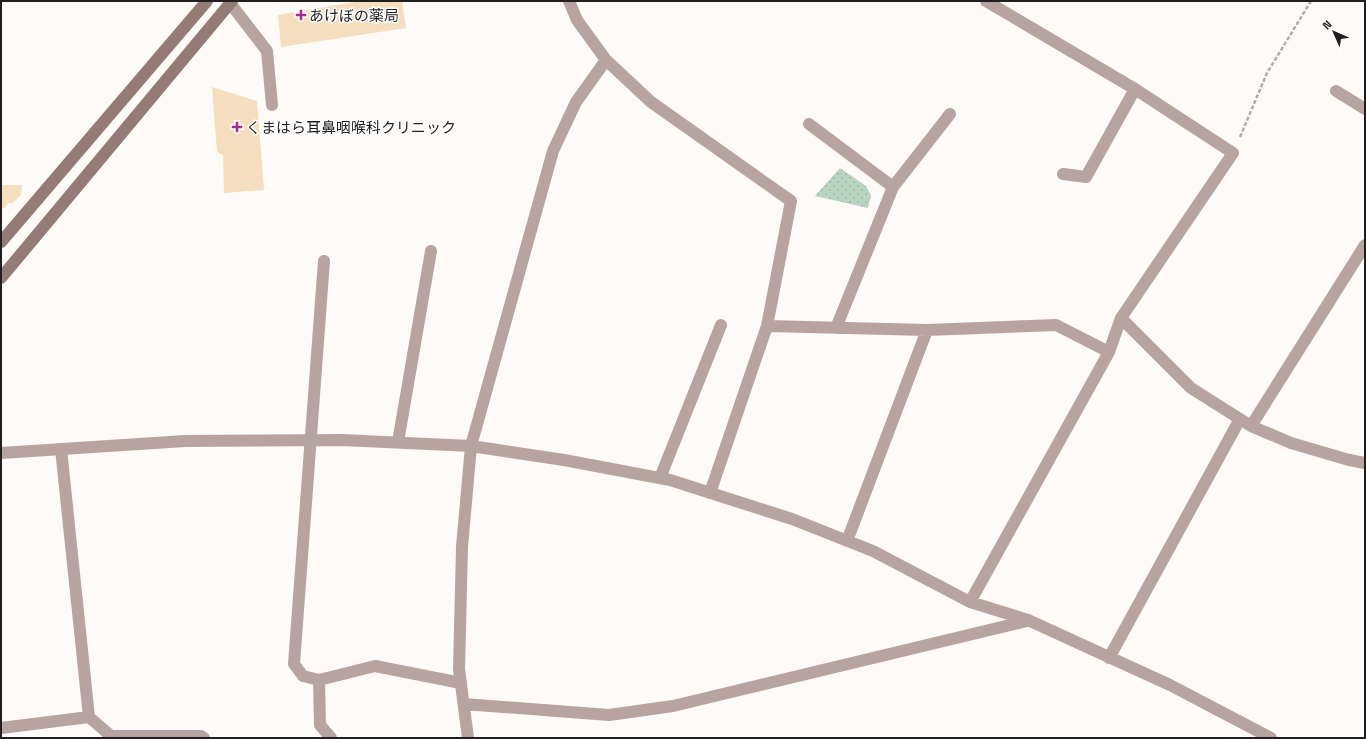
<svg xmlns="http://www.w3.org/2000/svg" width="1366" height="739" font-family="'Space Grotesk','Noto Sans JP',sans-serif">
<style>
.park{fill:url(#park-dots)}
.building{fill:#f4debd}
.lines{fill:none;stroke-linecap:round;stroke-linejoin:round}
.path{stroke:#b0adab;stroke-width:2.5;stroke-dasharray:4 2;stroke-linecap:butt}
.lane{stroke:#b7a4a0;stroke-width:12}
.street{stroke:#b7a4a0;stroke-width:12}
.secondary{stroke:#957b75;stroke-width:12}
.poi-dot{fill:#a32d86;stroke:#fff;stroke-width:1.5}
.labels{text-anchor:middle;dominant-baseline:central;stroke-width:3;stroke-linejoin:round;paint-order:stroke}
.poi-label{font-size:15px;fill:#201e1e;stroke:#fff;text-anchor:start}
</style>
<defs>
<pattern id="park-dots" width="8" height="8" patternUnits="userSpaceOnUse"><rect width="8" height="8" fill="#b9d4c0"/><path d="M2 2h.1M6 6h.1" fill="none" stroke="#9fb6a5" stroke-width="1.8" stroke-linecap="round"/></pattern>
</defs>
<rect width="100%" height="100%" fill="#fefaf7"/>
<path class="park" d="M840,168L866,186L871,195L868,208L815,196Z"/>
<path class="building" d="M361,1H402L406,28L281,47L278,15Z
M212,87L257,101L264,190L224,193L223,155L217,152Z
M1,185H22L21,195L13,203H8L5,208H1Z"/>
<g class="lines">
<path class="path" d="M1240,137L1267,73L1311,1"/>
<path class="lane" d="M230,3L267,51L272,105"/>
<path class="street" d="M606,60L651,102L791,201L767,326L710,493
M1336,91L1365,109
M809,124L893,187
M1063,174L1086,177L1135,89
M324,261L294,664L303,676L319,680L375,666L461,683
M1121,318L1191,388L1251,426L1291,443L1349,460L1365,463
M767,326L927,330L1056,325L1109,352
M836,328L893,187L950,114
M1251,426L1365,245
M398,442L431,251
M61,449L89,717
M1,453L185,441L342,440L471,446L564,460L670,480L792,519L873,551L970,602L1028,620L1170,685L1271,738
M660,478L721,325
M847,541L927,330
M970,602L1109,352L1121,318L1233,153L1135,89L986,1
M1109,658L1240,419
M319,680L320,725L331,738
M464,704L609,715L673,706L1027,621
M1,728L89,717L111,736H201L204,738
M468,738L459,669L462,547L471,446L553,151L576,102L606,60L577,20L569,1"/>
<path class="secondary" d="M1,242L207,1
M1,278L232,1"/>
</g>
<g class="poi-dot">
<path d="M299 9h4v4h4v4h-4v4h-4v-4h-4v-4h4z"/>
<path d="M235 121h4v4h4v4h-4v4h-4v-4h-4v-4h4z"/>
</g>
<g class="labels">
<g class="poi-label">
<text x="309" y="15">あけぼの薬局</text>
<text x="246" y="127">くまはら耳鼻咽喉科クリニック</text>
</g>
</g>
<rect width="1366" height="739" fill="none" stroke="#201e1e" stroke-width="4"/>
<g transform="translate(1334 32) rotate(315)" stroke="#ffffff" stroke-width="3" paint-order="stroke">
<path d="M0-3L7 15L0 10L-7 15Z" fill="#201e1e"/>
<text y="-6" font-size="11" font-weight="bold" text-anchor="middle" fill="#201e1e">N</text>
</g>
</svg>
